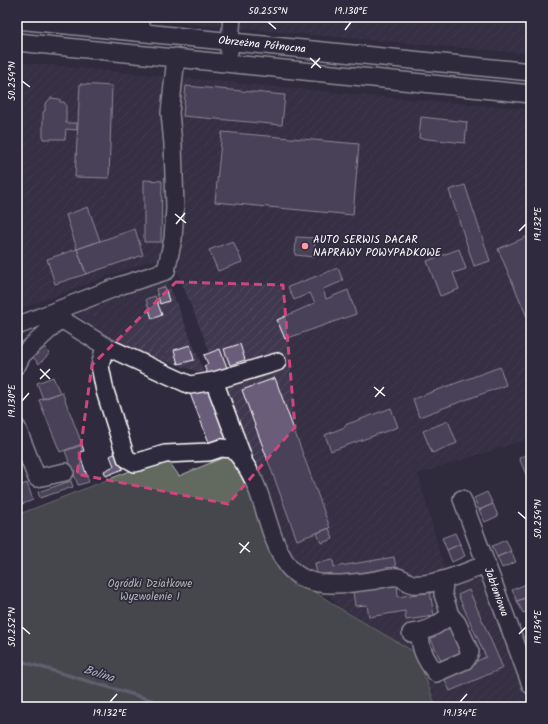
<svg xmlns="http://www.w3.org/2000/svg" width="548" height="724" font-family="Kalam,sans-serif">
<style>
.industrial{fill:url(#industrial-furrows)}
.garden{fill:#626a5e;stroke:#b0b4ae}
.lines{fill:none;stroke-linecap:round;stroke-linejoin:round}
.stream{stroke:#97a0b0;stroke-width:3.5}
.building{fill:#695d7a;stroke:#fff}
.minor-casing{stroke:#fff;stroke-width:20}
.path{stroke:#fff;stroke-width:2;stroke-dasharray:3 3;stroke-linecap:butt}
.minor{stroke:#2f2a3d;stroke-width:17}
.marked{fill:none;stroke:#ce467c;stroke-width:3;stroke-dasharray:8 5;stroke-linejoin:round}
.ticks{fill:none;stroke:#fff;stroke-width:1.5}
.poi-dot{fill:#ff9aa2;stroke:#2f2a3d;stroke-width:1.5}
.labels{text-anchor:middle;dominant-baseline:central;stroke-width:3.5;stroke-linejoin:round;paint-order:stroke}
.street-label{font-size:11px;fill:#fff;stroke:#2f2a3d}
.poi-label{font-size:11px;fill:#fff;stroke:#2f2a3d;text-anchor:start}
.park-label{font-size:11px;fill:#b0b4ae;stroke:#2f2a3d}
.water-label{font-size:12px;font-style:italic;fill:#b1b8c4;stroke:#2f2a3d}
.neatline{fill:none;stroke:#fff;stroke-width:1.5}
.ticks-label{font-size:10px;text-anchor:middle;fill:#fff}
</style>
<defs>
<pattern id="industrial-furrows" width="10" height="10" patternUnits="userSpaceOnUse"><rect width="10" height="10" fill="#40394f"/><path d="M-1 1l2-2M0 10L10 0M9 11l2-2" fill="none" stroke="#534d61"/></pattern>
</defs>
<rect width="100%" height="100%" fill="#2f2a3d"/>
<filter id="ink" filterUnits="userSpaceOnUse"><feTurbulence type="fractalNoise" baseFrequency=".025" numOctaves="2"/><feDisplacementMap in="SourceGraphic" scale="8" xChannelSelector="R" yChannelSelector="G"/><feConvolveMatrix kernelMatrix="1 2 1 2 8 2 1 2 1" color-interpolation-filters="sRGB"/></filter>
<g filter="url(#ink)">
<path class="industrial" d="M106,17H531V54Z
M17,62L394,98L531,109V438L418,474L450,589L479,576L531,707H436L416,653L344,611L284,547L247,444L175,266L152,260L17,310Z
M167,279L205,374L120,346L72,311Z"/>
<path class="garden" d="M232,454L274,549L294,587L303,584L344,611L416,653L436,707H17V515L166,457L179,476Z"/>
<g class="lines">
<path class="stream" d="M17,660L175,707"/>
</g>
<path class="building" d="M80,84L112,86L109,178L75,177Z
M186,86L285,95L282,125L183,116Z
M51,98L60,99V102H64L66,105V123H77V130L66,129L65,139H43V112L45,111V104Z
M421,117L467,122L465,143L419,138Z
M222,132L359,144L353,215L215,202Z
M144,180L162,181L161,242H144Z
M465,185L490,261L474,266L449,190Z
M88,207L100,241L77,249L66,215Z
M135,229L143,255L86,274L77,249Z
M531,235V326L498,249Z
M296,237L315,238L314,257L295,255Z
M233,241L242,262L218,271L209,250Z
M77,249L86,274L55,284L47,259Z
M459,249L466,269L453,273L459,289L440,296L427,261Z
M338,268L343,281L323,289L326,299L348,290L356,314L285,339L277,320L315,303L310,293L294,300L288,287Z
M165,287L169,301L160,304L156,289Z
M155,296L162,315L152,319L146,299Z
M240,344L245,360L230,365L224,349Z
M190,345L194,360L178,364L174,350Z
M43,346L50,353L39,364L32,356Z
M220,349L227,368L208,375L204,366L208,364L204,355Z
M500,367L506,385L419,417L413,399Z
M53,377L60,393L43,399L37,383Z
M275,378L330,528L297,540L242,390Z
M210,384L231,437L210,445L189,391Z
M62,392L82,444L60,452L39,400Z
M391,408L398,427L331,451L325,435L345,427V425Z
M448,421L457,443L432,453L423,431Z
M82,445L84,451L79,452L89,482L78,485L65,451Z
M116,453L123,469L106,476L104,471L114,466L110,456Z
M529,453L531,458V486L519,458Z
M71,481L73,487L40,498L38,492Z
M27,483L33,500L17,506V487Z
M487,492L493,504L479,510L474,498Z
M493,504L498,516L485,522L479,510Z
M329,528L333,539L321,543L317,533Z
M455,533L460,544L447,550L442,538Z
M506,540L511,551L497,557L492,546Z
M460,544L465,556L452,562L447,550Z
M511,551L516,562L502,568L497,557Z
M394,557L396,567L332,578V573L317,575L315,563L333,560L334,567Z
M397,584L398,597L430,592L434,616L406,620L405,611L369,617L367,605L355,606L353,591Z
M526,584L531,596L517,601L512,590Z
M469,590L503,668L450,691L443,676L486,657L458,595Z
M531,596V610L523,613L517,601Z
M453,626L464,651L441,661L430,637Z"/>
<g class="lines">
<defs>
<path id="minor" d="M138,17L143,32
M17,20L531,72
M17,42L531,94
M229,52L232,17
M55,313L61,319L105,346L190,385L214,381L277,362
M17,326L122,285L166,271L173,239L175,208L173,144L170,113L176,57
M105,346L100,366L105,391L126,458L135,463L165,454L209,452L221,448L233,449C267,486 262,526 286,563C304,592 348,584 376,580C382,579 391,576 397,577C402,577 407,583 413,584C435,586 466,572 486,564
M17,365L22,355L61,319
M214,381L243,458
M17,428L37,478L65,472
M462,499L531,685
M421,632C418,647 427,662 436,673L466,660L470,652L457,623L450,615
M411,633C427,632 438,625 450,615L443,594L444,580"/>
</defs>
<use href="#minor" class="minor-casing"/>
<path class="path" d="M186,707L187,703"/>
<use href="#minor" class="minor"/>
</g>
</g>
<path d="M0 0H548V724H0ZM176,282L283,285L295,427L228,504L77,474L92,365Z" fill="#2f2a3d" fill-opacity=".55" fill-rule="evenodd"/>
<path class="marked" d="M176,282L283,285L295,427L228,504L77,474L92,365Z"/>
<path class="ticks" d="M268,22L276,29M345,30L351,22M310,58L321,68M311,68L320,58M22,81L30,87M175,214L186,223M176,224L185,213M519,231L526,224M40,369L50,379M40,379L50,369M374,387L385,396M375,397L384,387M22,401L29,393M518,512L526,519M239,543L250,552M240,553L249,542M22,627L30,634M519,634L526,627M110,702L117,694M460,702L467,694"/>
<circle class="poi-dot" cx="305" cy="246" r="4"/>
<g class="labels">
<g class="street-label">
<text transform="translate(262 45) rotate(6)">Obrzeżna Północna</text>
<text transform="translate(496 592) rotate(70)">Jabłoniowa</text>
</g>
<g class="poi-label">
<text x="313" y="240">AUTO SERWIS DACAR<tspan x="313" dy="13">NAPRAWY POWYPADKOWE</tspan></text>
</g>
<g class="park-label">
<text x="150" y="584">Ogródki Działkowe<tspan x="150" dy="13">Wyzwolenie I</tspan></text>
</g>
<g class="water-label">
<text transform="translate(99 674) rotate(17)">Bolina</text>
</g>
</g>
<rect width="548" height="724" fill="none" stroke="#2f2a3d" stroke-width="44"/>
<rect x="22" y="22" width="504" height="680" class="neatline"/>
<g class="ticks-label">
<text x="268" y="14">50.255°N</text>
<text x="351" y="14">19.130°E</text>
<text transform="translate(11 81) rotate(-90)" y="4">50.254°N</text>
<text transform="translate(537 224) rotate(-90)" y="4">19.132°E</text>
<text transform="translate(11 401) rotate(-90)" y="4">19.130°E</text>
<text transform="translate(537 519) rotate(-90)" y="4">50.254°N</text>
<text transform="translate(537 627) rotate(-90)" y="4">19.134°E</text>
<text transform="translate(11 627) rotate(-90)" y="4">50.252°N</text>
<text x="110" y="716">19.132°E</text>
<text x="460" y="716">19.134°E</text>
</g>
</svg>
